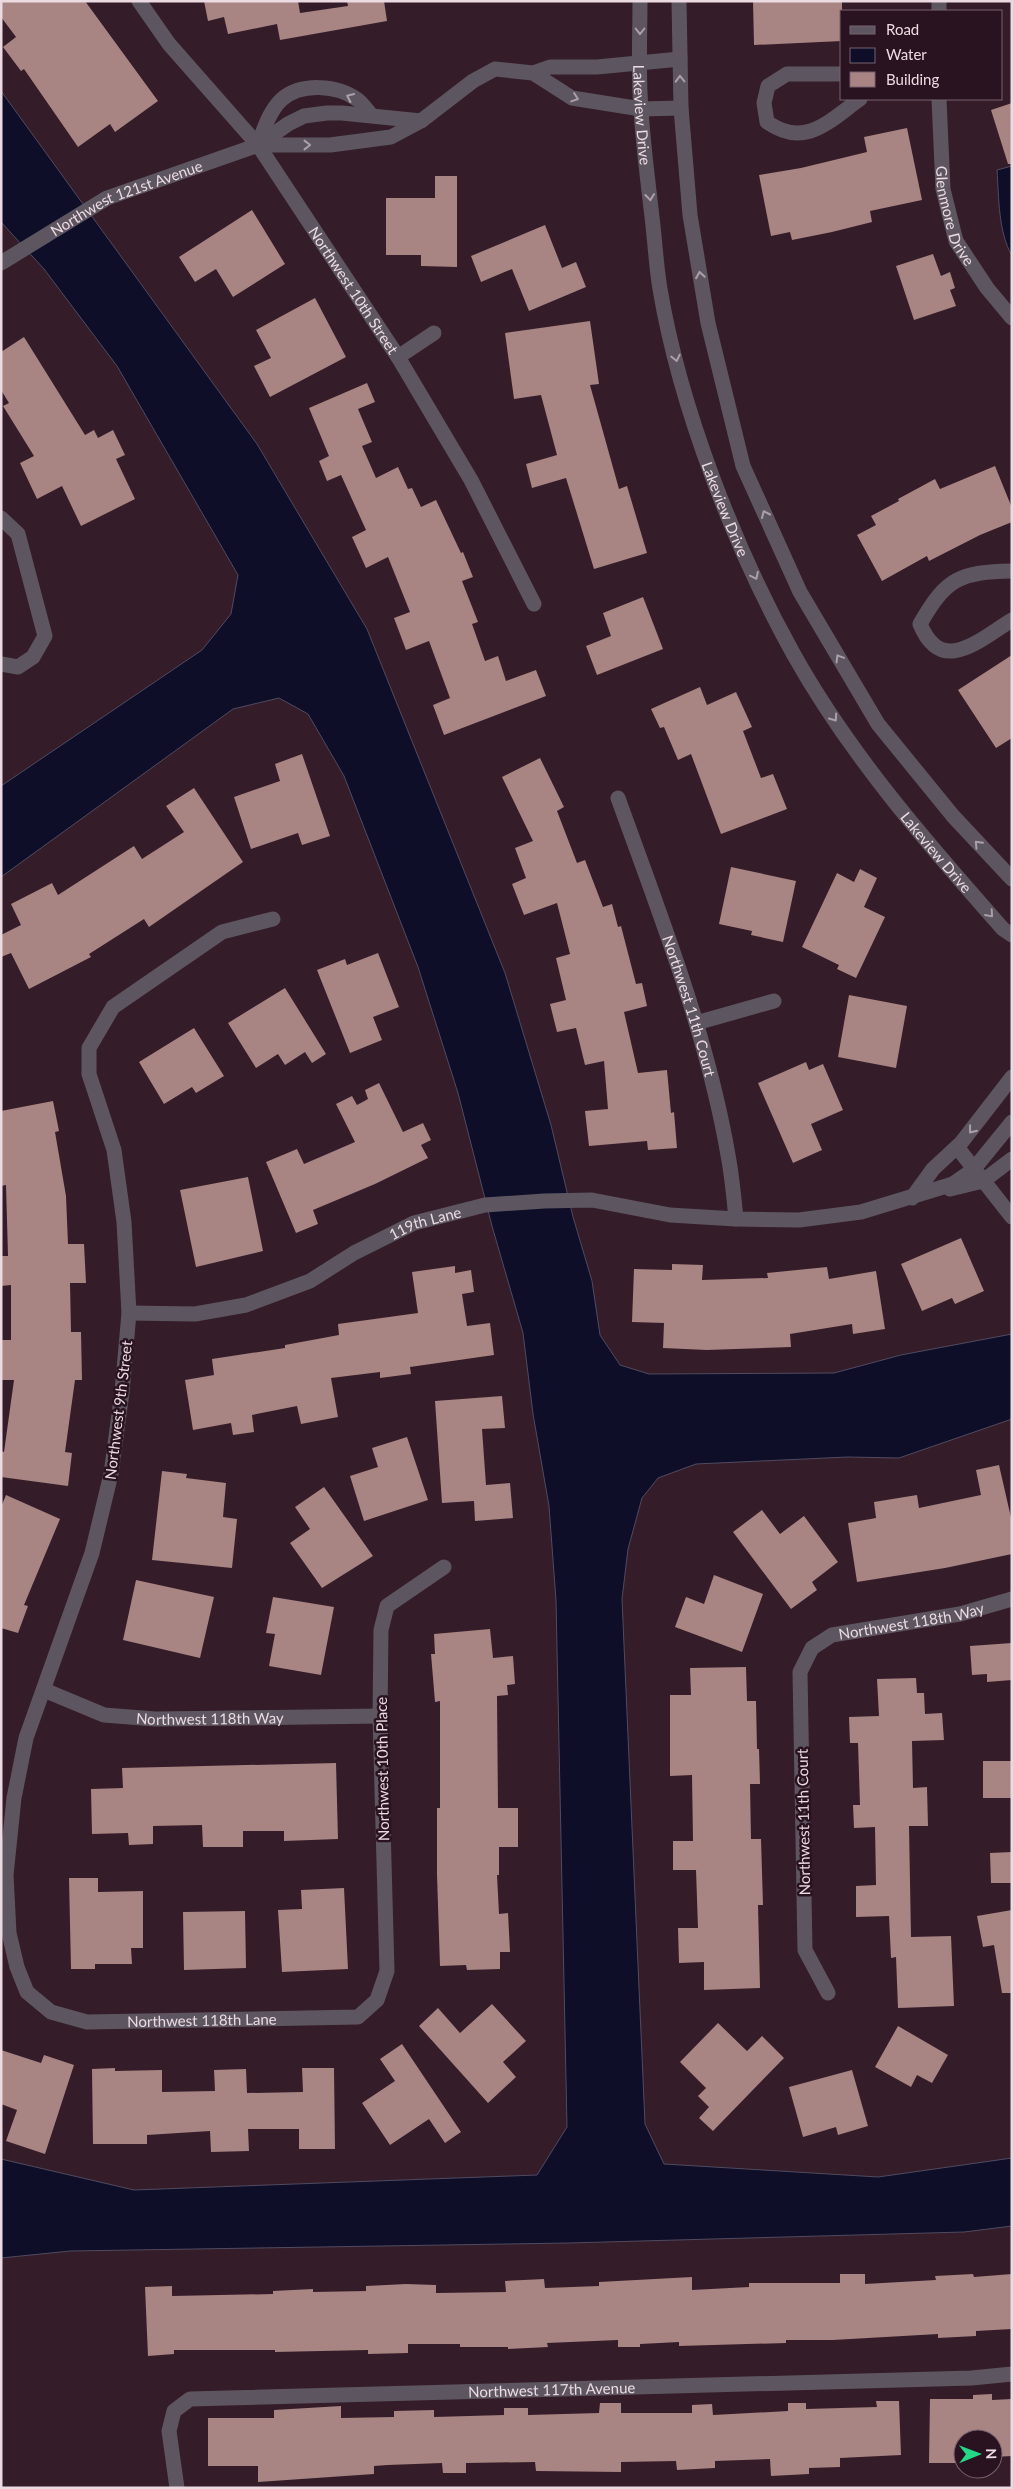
<svg xmlns="http://www.w3.org/2000/svg" width="1013" height="2489" font-family="Lato,sans-serif">
<style>
.water{fill:#0e0e29;stroke:#504b60}
.building{fill:#a88483}
.lines{fill:none;stroke-linecap:round;stroke-linejoin:round}
.minor{stroke:#5d5661;stroke-width:15}
.oneway{stroke:#ab9fa8}
.labels{text-anchor:middle;dominant-baseline:central;stroke-width:5;stroke-linejoin:round;paint-order:stroke}
.street-label{font-size:15px;fill:#ebdae2;stroke:#2a1320}
</style>
<rect width="100%" height="100%" fill="#351c29"/>
<path class="water" d="M1,91L257,444L367,629L505,973L551,1125L573,1217L592,1281L600,1335L620,1365L649,1374L834,1373L901,1355L1012,1334V1419L899,1458L848,1457L696,1464L658,1478L642,1498L628,1549L622,1599L645,2124L664,2164L878,2177L1012,2158V2226L964,2232L569,2243L70,2251L1,2258V2159L134,2190L537,2175L567,2127L556,1600L549,1506L533,1414L523,1333L492,1226L458,1093L418,967L344,776L308,714L279,698L233,709L1,877V786L202,650L231,614L238,575L117,366L44,269L1,222Z
M1012,166V256C998,231 999,198 997,170Z"/>
<path class="building" d="M1,1H85L158,101L115,132L110,124L78,147L24,69L21,71L3,47L16,37L1,17Z
M204,1H298L300,13L348,6L347,1H384L387,21L280,40L277,24L228,34L224,17L208,21Z
M753,1H842V41L754,45Z
M1012,103V164H1008L991,110Z
M907,128L922,200L870,211L872,222L832,232L792,240L790,232L771,236L759,175L801,168L867,152L864,137Z
M435,176H457V267L421,266V255H386V198H435Z
M252,210L285,264L233,297L216,269L195,282L179,257Z
M545,225L562,268L576,262L586,287L529,311L512,269L481,282L471,256Z
M933,254L941,276L950,272L955,288L950,290L956,306L914,320L896,266Z
M315,298L346,357L270,397L254,366L271,358L256,330Z
M590,321L599,384L590,385L619,489L627,486L647,553L594,569L566,478L532,488L526,464L557,455L541,395L514,399L505,333Z
M24,337L85,435L94,430L98,438L113,430L125,455L116,459L135,499L81,526L62,486L37,499L20,463L34,456L3,406L9,403L1,390V352Z
M367,383L375,402L358,409L372,442L362,446L376,478L398,467L408,489L412,488L421,507L436,500L461,553L463,552L473,577L462,581L478,622L472,624L485,661L498,656L506,681L536,670L546,696L444,735L433,705L450,698L429,641L406,650L394,618L410,612L388,557L366,568L352,537L366,530L341,475L327,481L319,461L329,456L309,408Z
M995,466L1012,508V522L980,535L929,561L927,556L882,581L857,535L876,525L871,516L899,501L898,499L935,479L940,489Z
M643,597L663,649L597,675L586,646L611,636L603,613Z
M1012,655V738L996,748L958,690Z
M700,687L707,705L736,692L752,727L743,731L761,778L773,774L787,809L721,834L691,754L678,760L664,727L660,728L651,709Z
M302,754L330,836L302,845L298,833L251,849L234,797L280,781L275,764Z
M540,758L564,807L557,811L577,863L585,860L603,907L612,904L618,927L621,926L636,984L642,983L647,1006L624,1012L638,1073L667,1070L671,1113L674,1112L677,1148L648,1150L647,1141L589,1146L585,1111L608,1109L604,1061L585,1065L576,1028L557,1032L550,1004L566,1000L556,958L570,954L557,903L524,915L512,884L526,878L515,848L533,841L502,777Z
M194,788L243,862L149,927L144,919L89,954L91,957L29,989L11,953L1,957V935L21,925L11,904L52,883L58,895L134,846L142,859L184,832L166,806Z
M731,867L796,881L783,942L751,935L752,931L719,924Z
M860,869L877,878L864,907L885,917L856,978L837,969L839,965L802,947L837,873L854,882Z
M378,953L399,1007L373,1017L382,1040L350,1053L317,970L345,959L347,965Z
M285,988L326,1054L312,1063L305,1052L285,1065L278,1054L256,1068L228,1023Z
M849,995L907,1006L896,1068L838,1057Z
M194,1028L224,1076L196,1093L192,1087L164,1104L139,1062Z
M806,1062L809,1070L823,1064L843,1110L811,1124L822,1150L793,1163L758,1083Z
M379,1083L403,1132L423,1123L431,1140L421,1145L428,1158L375,1184L313,1210L318,1224L296,1233L266,1162L297,1149L304,1164L355,1142L336,1104L352,1096L357,1105L368,1099L365,1090Z
M53,1101L59,1131L55,1132L66,1196L68,1244H84L86,1283H70L71,1332H81L82,1380H75L65,1452L72,1453L68,1486L1,1477V1451L4,1452L14,1380H1V1340H11V1285L1,1286V1256H8L6,1185L1,1186V1111Z
M248,1177L263,1251L196,1267L180,1190Z
M961,1238L984,1291L955,1304L952,1298L922,1311L901,1264Z
M672,1264L703,1265L702,1280L768,1278L767,1273L827,1267L829,1279L876,1271L885,1329L853,1334L852,1324L790,1334L791,1347L707,1350L663,1348L664,1323L632,1322L634,1269L672,1270Z
M455,1266V1273L471,1270L474,1292L462,1294L467,1326L490,1323L494,1355L410,1367L411,1374L380,1378V1372L331,1378L338,1417L301,1424L297,1406L252,1415L254,1432L233,1435L231,1423L193,1430L185,1380L214,1375L212,1359L285,1348V1345L339,1335L338,1324L418,1313L412,1272Z
M502,1396L505,1428L482,1429L486,1485L510,1483L513,1518L475,1521L474,1501L442,1503L435,1401Z
M407,1437L428,1500L364,1521L350,1476L378,1467L372,1448Z
M999,1465L1012,1522V1554L945,1568L857,1582L848,1523L876,1518L874,1502L917,1495L919,1508L981,1495L976,1470Z
M162,1471L187,1474L186,1478L226,1483L223,1517L237,1519L232,1568L152,1560Z
M324,1487L373,1556L322,1588L290,1543L310,1529L295,1507Z
M6,1495L60,1519L24,1605L28,1606L18,1633L1,1628V1507Z
M762,1510L780,1534L804,1516L838,1562L812,1582L817,1590L791,1609L733,1532Z
M714,1575L763,1594L742,1652L675,1627L686,1597L704,1604Z
M136,1580L214,1597L200,1658L123,1640Z
M273,1597L334,1607L321,1675L269,1666L275,1634L266,1633Z
M490,1629L493,1658L513,1656L515,1684L507,1685L508,1695L497,1696L498,1808H518V1847H499V1875H497L499,1914L508,1913L510,1952H500V1969L467,1970L466,1965L440,1966L437,1875V1808H440V1701L435,1702L431,1654H435L434,1634Z
M1012,1643V1680L987,1682V1674L972,1675L970,1646Z
M746,1667L747,1701H756L757,1749H759L760,1784H750L751,1839H761L763,1905H758L760,1988L704,1990V1962L679,1963L678,1928H698L696,1870H673V1841H693L692,1775L670,1776V1695H691L690,1668Z
M916,1678L917,1693H924L925,1714L942,1713L944,1740L912,1741L913,1788L927,1787L928,1826H909L911,1937L951,1936L954,2006L898,2008L896,1957L891,1958L889,1916L856,1917V1886L876,1885L875,1827L854,1828L853,1805H860L858,1743H850L849,1717L879,1716L877,1679Z
M983,1761H1012V1798H983Z
M336,1763L338,1839L284,1841V1831H243V1847H203L202,1825L153,1826V1844L129,1845L128,1833L92,1834L91,1789L123,1788L122,1768Z
M1012,1852V1883H991L990,1853Z
M69,1878H98V1892L143,1891V1948H131L132,1964H95V1969H71Z
M344,1888L348,1969L282,1972L278,1910L302,1909L301,1890Z
M1012,1910V1993H1002L994,1945L983,1947L977,1916Z
M245,1911L246,1968L184,1970L183,1912Z
M492,2004L526,2041L503,2062L516,2077L488,2103L419,2026L438,2008L460,2033Z
M718,2023L747,2051L762,2036L784,2058L713,2131L699,2118L709,2107L698,2096L706,2088L680,2062Z
M898,2026L948,2055L932,2083L917,2075L911,2087L875,2067Z
M402,2044L461,2132L445,2143L429,2119L390,2145L362,2103L395,2081L380,2059Z
M1,2050L41,2063L44,2055L74,2065L45,2154L6,2141L17,2110L1,2104Z
M115,2068V2071L162,2070V2092L215,2091L214,2070L246,2069L247,2093L303,2092L302,2068H334L335,2149H299V2129H248L249,2151L211,2152L210,2131L147,2135V2144H93L92,2069Z
M852,2070L868,2126L838,2135L836,2127L803,2137L789,2087Z
M840,2274H865V2284L936,2280L935,2276L973,2274L974,2277L1012,2274V2329L976,2331V2336L938,2338V2334L833,2340H786V2343L679,2346V2342L640,2344V2347H618V2340L547,2343L548,2347L508,2349V2347H460V2344H408V2353L368,2354V2350L275,2352V2350H174V2354L148,2356L145,2287L172,2286V2296L273,2294V2291L313,2289V2292L366,2291V2286L406,2284L436,2285V2293L506,2292L505,2281L544,2279L545,2288L599,2286V2282L692,2277V2290L749,2287V2283H840Z
M992,2394V2400L1012,2399V2456L994,2457L993,2462V2439H963V2463H929L930,2399H973V2395Z
M876,2401H899L901,2455L840,2458V2467L809,2468V2474L771,2476L770,2459L715,2461V2468L677,2470L676,2461L621,2462V2472L536,2471L535,2462L466,2463V2473H443L442,2463L388,2465L374,2466V2474L258,2482V2466H208V2418H274V2410L341,2406V2418L394,2417V2411L434,2410V2417L504,2415V2408H528V2415L599,2413L600,2403H621V2413H692V2405L712,2404L713,2415L788,2411V2403H806V2409L877,2407Z"/>
<g class="lines">
<g class="minor">
<path id="s1" d="M139,1L169,44L258,145L398,357L471,480L534,604"/>
<path id="s2" d="M640,1C640,37 638,74 641,109C643,145 648,181 652,217C655,241 656,265 660,289C680,408 735,549 794,655C850,755 927,843 1003,929L1012,935"/>
<path d="M679,1L681,108L690,215L708,323L743,466L800,592L878,724L953,816L1012,879"/>
<path d="M939,11V1"/>
<path d="M533,73L550,67H597L680,59"/>
<path d="M842,74H787L768,86L764,103L767,122C805,149 829,121 860,99"/>
<path id="s3" d="M939,99L943,189L956,241L987,288L1012,318"/>
<path d="M258,145H330L391,137L421,121L473,81L495,69L533,73L572,98L641,109L681,108"/>
<path d="M258,145C264,129 269,112 281,100C301,82 338,85 358,100C363,104 367,110 371,115"/>
<path id="s4" d="M1,263L107,198L258,145L288,124L304,116L327,113H342L421,121"/>
<path d="M398,357L434,333"/>
<path d="M1,518L18,534L45,636L33,657L18,667L1,664"/>
<path d="M1012,571C960,572 946,578 920,624C942,677 980,639 1012,620"/>
<path id="s5" d="M618,798C660,915 707,1033 728,1155C732,1176 734,1198 736,1219"/>
<path id="s6" d="M273,919L222,932L113,1007L89,1048V1074L114,1150L124,1222L129,1313L122,1392L111,1474L92,1553L26,1738L14,1798L6,1875L9,1933L17,1967L27,1992L51,2012L87,2022L358,2017L377,2000L387,1971L380,1716L381,1630L387,1606L444,1567"/>
<path d="M696,1023L774,1001"/>
<path d="M957,1147L1012,1217"/>
<path d="M950,1189L983,1181L1012,1159"/>
<path d="M912,1198L933,1169L961,1143L1012,1077"/>
<path id="s7" d="M129,1313L195,1314L246,1305L310,1281L354,1253L414,1223L485,1205L544,1201L592,1200L670,1215L736,1219L799,1220L861,1212L953,1184L973,1170L1012,1122"/>
<path id="s8" d="M44,1690L104,1715L155,1719L380,1716"/>
<path id="s9" d="M828,1993L805,1950L800,1672L812,1648L832,1635L960,1614L1012,1599"/>
<path id="s10" d="M177,2488L169,2431L174,2411L190,2399L972,2378L1012,2374"/>
</g>
</g>
<defs><path id="oneway-chevron" d="M-2-3.5L2.5 0L-2 3.5" fill="none" stroke-width="1.6" stroke-linecap="round" stroke-linejoin="round" transform="scale(1.25)"/></defs>
<g class="oneway">
<use href="#oneway-chevron" transform="translate(640 31) rotate(90)"/>
<use href="#oneway-chevron" transform="translate(680 79) rotate(-91)"/>
<use href="#oneway-chevron" transform="translate(350 97) rotate(-155)"/>
<use href="#oneway-chevron" transform="translate(575 98) rotate(19)"/>
<use href="#oneway-chevron" transform="translate(307 145)"/>
<use href="#oneway-chevron" transform="translate(650 197) rotate(84)"/>
<use href="#oneway-chevron" transform="translate(700 275) rotate(-99)"/>
<use href="#oneway-chevron" transform="translate(676 358) rotate(77)"/>
<use href="#oneway-chevron" transform="translate(765 514) rotate(-114)"/>
<use href="#oneway-chevron" transform="translate(755 576) rotate(64)"/>
<use href="#oneway-chevron" transform="translate(839 658) rotate(-121)"/>
<use href="#oneway-chevron" transform="translate(834 718) rotate(55)"/>
<use href="#oneway-chevron" transform="translate(978 844) rotate(-133)"/>
<use href="#oneway-chevron" transform="translate(990 914) rotate(49)"/>
<use href="#oneway-chevron" transform="translate(972 1130) rotate(128)"/>
</g>
<g class="labels">
<g class="street-label">
<text stroke="none"><textPath href="#s2" startOffset="114">Lakeview Drive</textPath></text>
<text stroke="none"><textPath href="#s4" startOffset="142">Northwest 121st Avenue</textPath></text>
<text stroke="none"><textPath href="#s3" startOffset="119">Glenmore Drive</textPath></text>
<text stroke="none"><textPath href="#s1" startOffset="361">Northwest 10th Street</textPath></text>
<text stroke="none"><textPath href="#s2" startOffset="519">Lakeview Drive</textPath></text>
<text stroke="none"><textPath href="#s2" startOffset="924">Lakeview Drive</textPath></text>
<text stroke="none"><textPath href="#s5" startOffset="220">Northwest 11th Court</textPath></text>
<text stroke="none"><textPath href="#s7" startOffset="316">119th Lane</textPath></text>
<text transform="translate(118 1410) rotate(-83)">Northwest 9th Street</text>
<text stroke="none"><textPath href="#s9" startOffset="458">Northwest 118th Way</textPath></text>
<text stroke="none"><textPath href="#s8" startOffset="171">Northwest 118th Way</textPath></text>
<text transform="translate(382 1769) rotate(-91)">Northwest 10th Place</text>
<text transform="translate(803 1822) rotate(-91)">Northwest 11th Court</text>
<text stroke="none"><textPath href="#s6" startOffset="1384">Northwest 118th Lane</textPath></text>
<text stroke="none"><textPath href="#s10" startOffset="460">Northwest 117th Avenue</textPath></text>
</g>
</g>
<rect width="1013" height="2489" fill="none" stroke="#ebdae2" stroke-width="5"/>
<rect x="840" y="10" width="162" height="90" fill="#2a1320" stroke="#77636e"/>
<rect x="850" y="26" width="25" height="8" fill="#5d5661" stroke="#77636e"/>
<text x="886" y="35" font-size="15" fill="#ebdae2">Road</text>
<rect x="850" y="48" width="25" height="15" fill="#0e0e29" stroke="#77636e"/>
<text x="886" y="60" font-size="15" fill="#ebdae2">Water</text>
<rect x="850" y="72" width="25" height="15" fill="#a88483" stroke="#77636e"/>
<text x="886" y="85" font-size="15" fill="#ebdae2">Building</text>
<g transform="translate(978 2454) rotate(89)"><circle r="24" fill="#2a1320" stroke="#77636e"/>
<path d="M0-4L9 19L0 12L-9 19Z" fill="#25d886"/>
<text y="-8" font-size="14" font-weight="bold" text-anchor="middle" fill="#ebdae2">N</text>
</g>
</svg>
